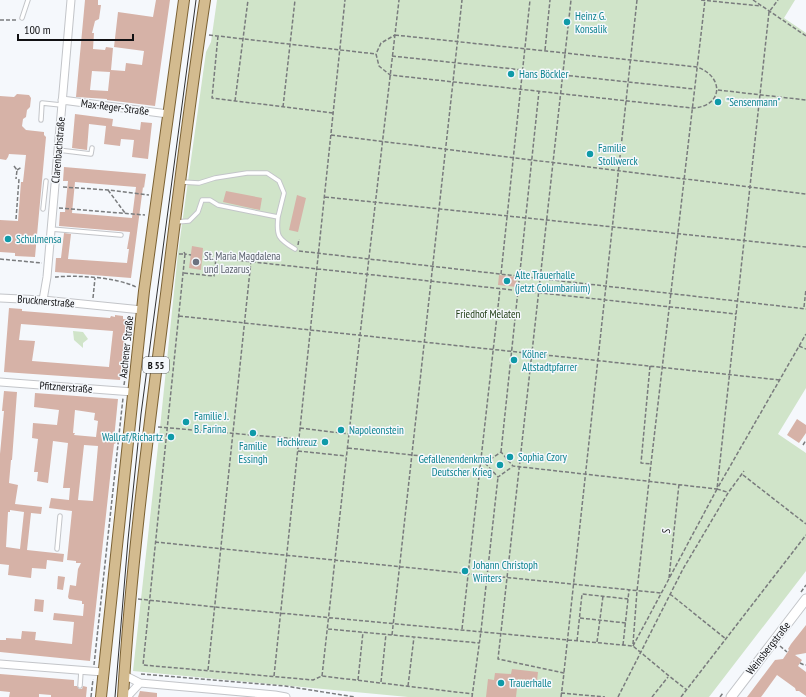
<svg xmlns="http://www.w3.org/2000/svg" width="806" height="697" font-family="'PT Sans Narrow',sans-serif">
<style>
.green{fill:#d0e4c9}
.building{fill:#d6b2a7;fill-rule:evenodd}
.lines{fill:none;stroke-linecap:round;stroke-linejoin:round}
.lane-casing{stroke:#c3c5c9;stroke-width:5.5}
.street-casing{stroke:#c3c5c9;stroke-width:9}
.secondary-casing{stroke:#c3c5c9;stroke-width:11}
.primary-casing{stroke:#7c6234;stroke-width:12}
.path{stroke:#797b7d;stroke-width:1.5;stroke-dasharray:4 2;stroke-linecap:butt}
.lane{stroke:#fff;stroke-width:3.5}
.street{stroke:#fff;stroke-width:7}
.secondary{stroke:#fff;stroke-width:9}
.primary{stroke:#d3bb8f;stroke-width:10}
.tram{stroke:#303032;stroke-width:1}
.culture-dot{fill:#0f9aa8;stroke:#f5f8fc;stroke-width:1.5}
.worship-dot{fill:#6b7280;stroke:#f5f8fc;stroke-width:1.5}
.labels{text-anchor:middle;dominant-baseline:central;stroke-width:3;stroke-linejoin:round;paint-order:stroke}
.shield{fill:#f5f8fc;stroke:#555659;stroke-width:1}
.shield-label{font-size:10px;font-weight:bold;fill:#111113}
.culture-label{font-size:11px;fill:#0d838f;stroke:#f5f8fc;text-anchor:start}
.street-label{font-size:11px;fill:#111113;stroke:#f5f8fc}
.worship-label{font-size:11px;fill:#5b616d;stroke:#f5f8fc;text-anchor:start}
.park-label{font-size:11px;fill:#223f17;stroke:#f5f8fc}
</style>
<rect width="100%" height="100%" fill="#f5f8fc"/>
<path class="green" d="M217,0H795L784,18L806,33V388L778,434L806,453V571L709,697H408L133,671L160,428L178,253L206,52L211,42Z
M73,331L83,332L88,339L83,343V348L74,340Z"/>
<path class="building" d="M85,0H98V5H101L99,19L95,21L92,33H94L93,49L105,50L106,47L113,48L111,70L125,71L126,63L142,65L144,51L114,47L118,12L153,17L156,0H170L155,106L107,100V99L76,97ZM92,71L110,72L108,91L90,90Z
M17,94L29,95L31,98L30,107L27,110L26,117L23,119L22,126L26,130L44,132V135L46,137L35,257L15,256V253L0,252V220L18,221L21,182H23L26,155L9,154L8,157L6,160L0,159V96L14,97Z
M75,114L113,119L112,126L140,130L141,122L152,123L148,159L132,157L134,140L121,139L120,146L104,144L106,126L89,124L87,150L72,148Z
M64,167L146,174L144,188L143,187L131,278L55,272L56,258H61L64,233L71,234L68,259L127,263L129,249H127L130,232L59,226L60,212H65L68,181H63ZM75,182L136,187L132,218L72,213Z
M226,191L262,198L260,210L223,202Z
M297,195L306,198L298,232L289,230Z
M192,246L203,248L201,270L189,268Z
M499,275L517,277L516,287L498,285Z
M9,308L22,309V311L110,318L111,316L115,317V315L123,316V319L129,320L127,331H126L120,380L4,372ZM21,324L113,331L109,367L32,361L35,341L19,340Z
M4,391L17,392L12,460H11L9,483L18,485L15,504L42,507L41,514L31,513L27,550L64,554L63,562L47,560L46,569L32,568L31,578L8,575L9,565L0,564V454L4,411H2ZM10,510L24,512L20,549L6,547L8,512H10Z
M35,393L118,399L114,439L116,443L114,444L112,460L90,661L0,652V640H6V638L21,639L22,631L36,632L35,640L72,644L74,622L53,620L54,613L83,616L84,604H82V601L69,599L68,597L70,585L76,586L78,569L81,563H76V561L67,560L72,511L49,508L51,498L69,500L70,488H63L68,443L53,441L48,483L37,481L38,472H34L38,439L32,438L33,423L57,425L59,410L34,407ZM75,410L95,413L94,420L98,421L96,437L74,435L75,433H73ZM84,445L98,446L93,501L78,500Z
M797,419L806,425V433L799,443L787,435Z
M58,576L65,577L63,590L57,589Z
M35,599L44,600L43,612L34,611Z
M806,625V653L795,655L802,660L798,666L806,672V696L799,691H796L795,688L777,675L761,697H747L775,660L783,659L789,650L788,649L791,644Z
M512,669L538,672L537,681L518,679L516,697H486L488,679L494,680L495,673L511,674Z
M0,674L74,680V686H77L79,689H82L83,686L87,687L86,697H51V695L39,694V697H9L10,692L0,691Z
M140,691L157,693V697H138Z"/>
<g class="lines">
<defs>
<path id="lane" d="M22,18L28,0
M41,120L42,103L61,105
M58,150L91,154L92,148
M181,182L199,183L215,178L247,173H267L279,181L284,193L278,217
M43,209L46,181
M176,222L189,221L198,212L202,200H210L218,205L278,217C276,236 278,239 295,249
M51,229L121,235
M57,549L60,516
M80,686L81,671"/>
<path id="street" d="M62,100L168,114
M0,298L43,300L142,310
M43,300L47,277L71,0
M0,382L133,392
M0,664L103,672
M124,675L140,683L275,695L286,697
M127,697L140,683"/>
<path id="secondary" d="M731,697L806,599"/>
<path id="primary" d="M101,697L144,291L184,0
M123,697C131,562 149,428 166,294C178,196 190,98 205,0"/>
</defs>
<use href="#lane" class="lane-casing"/>
<use href="#street" class="street-casing"/>
<use href="#secondary" class="secondary-casing"/>
<use href="#primary" class="primary-casing"/>
<path class="path" d="M701,0L761,6
M753,0L806,36
M0,20H17
M209,35L376,54
M395,35L697,67C725,77 723,107 692,108L390,75L379,66L376,54L381,43Z
M218,36L212,98L333,113
M545,50L550,0
M392,56L523,70
M563,75L694,89
M718,90L806,100
M235,101L248,0
M283,107L295,0
M331,135L806,194
M14,166L17,170L16,179
M17,170L22,167
M63,187L108,190L149,195
M108,190L125,213
M325,197L806,247
M59,208L145,215
M16,219L19,179
M298,245L299,239
M299,251L806,309
M184,252L185,254L191,255
M179,254H185L143,665L313,680L322,676L473,694
M0,259L42,263
M184,273L214,276L216,258L736,314
M501,274L530,0
M55,277C76,275 116,277 136,287
M93,298L95,278
M804,307L806,289
M179,316L780,380
M799,346L806,349
M650,366L641,463L651,464
M124,385L127,365
M158,427L299,439
M300,428L349,434
M803,445L806,440
M348,448L485,463L501,452L513,466L717,489L806,334
M298,451L346,456
M501,452L539,91
M485,463L498,477L512,467
M743,475L806,524
M717,489L727,492
M155,542L661,593
M669,578L679,484
M801,592L806,585
M670,594L726,639
M138,599L215,607L633,646L669,676L687,690
M580,618L626,623
M328,629L479,643
M462,629L500,289
M392,635L462,0
M577,641L582,594L628,599
M597,642L603,596
M633,644L637,591L649,481L705,0
M623,645L629,590
M633,646L717,489L769,12L778,0
M780,646L787,652
M800,663L804,665H806
M94,665L123,398
M208,670L251,261
M564,672L637,0
M141,674L285,686L355,697
M274,676L345,0
M322,676L360,335L399,0
M358,680L363,632
M381,682L386,634
M408,686L414,637
M561,693L605,697
M91,697L93,679
M472,697L481,631L498,477
M561,697L564,673L498,659L571,0
M618,697L683,569L728,493L744,471
M652,697L668,677
M681,697L806,535
M720,697L723,693"/>
<use href="#lane" class="lane"/>
<use href="#street" class="street"/>
<use href="#secondary" class="secondary"/>
<use href="#primary" class="primary"/>
<path class="tram" d="M115,697L128,540L141,414L196,0"/>
</g>
<g class="culture-dot">
<circle cx="567" cy="22" r="4"/>
<circle cx="511" cy="74" r="4"/>
<circle cx="718" cy="102" r="4"/>
<circle cx="590" cy="154" r="4"/>
<circle cx="8" cy="239" r="4"/>
<circle cx="507" cy="281" r="4"/>
<circle cx="514" cy="360" r="4"/>
<circle cx="186" cy="422" r="4"/>
<circle cx="341" cy="430" r="4"/>
<circle cx="253" cy="433" r="4"/>
<circle cx="171" cy="437" r="4"/>
<circle cx="325" cy="442" r="4"/>
<circle cx="510" cy="457" r="4"/>
<circle cx="500" cy="465" r="4"/>
<circle cx="465" cy="571" r="4"/>
<circle cx="501" cy="683" r="4"/>
</g>
<circle class="worship-dot" cx="196" cy="262" r="4"/>
<g class="labels">
<rect class="shield" x="143" y="357" width="26" height="16" rx="3"/>
<g class="shield-label">
<text x="156" y="365">B 55</text>
</g>
<g class="culture-label">
<text x="575" y="16">Heinz G.<tspan x="575" dy="13">Konsalik</tspan></text>
<text x="519" y="74">Hans Böckler</text>
<text x="726" y="102">"Sensenmann"</text>
<text x="598" y="148">Familie<tspan x="598" dy="13">Stollwerck</tspan></text>
<text x="16" y="239">Schulmensa</text>
<text x="515" y="275">Alte Trauerhalle<tspan x="515" dy="13">(jetzt Columbarium)</tspan></text>
<text x="522" y="354">Kölner<tspan x="522" dy="13">Altstadtpfarrer</tspan></text>
<text x="194" y="416">Familie J.<tspan x="194" dy="13">B. Farina</tspan></text>
<text x="349" y="430">Napoleonstein</text>
<text x="163" y="437" text-anchor="end">Wallraf/Richartz</text>
<text x="317" y="442" text-anchor="end">Hochkreuz</text>
<text x="253" y="446" text-anchor="middle">Familie<tspan x="253" dy="13">Essingh</tspan></text>
<text x="518" y="457">Sophia Czory</text>
<text x="492" y="459" text-anchor="end">Gefallenendenkmal<tspan x="492" dy="13">Deutscher Krieg</tspan></text>
<text x="473" y="565">Johann Christoph<tspan x="473" dy="13">Winters</tspan></text>
<text x="509" y="683">Trauerhalle</text>
</g>
<g class="street-label">
<text transform="translate(115 107) rotate(7)">Max-Reger-Straße</text>
<text transform="translate(58 150) rotate(-85)">Clarenbachstraße</text>
<text transform="translate(46 301) rotate(5)">Brucknerstraße</text>
<text transform="translate(126 347) rotate(-84)">Aachener Straße</text>
<text transform="translate(66 387) rotate(4)">Pfitznerstraße</text>
<text transform="translate(666 531) rotate(-84)">S</text>
<text transform="translate(768 648) rotate(-52)">Weinsbergstraße</text>
</g>
<g class="worship-label">
<text x="204" y="256">St. Maria Magdalena<tspan x="204" dy="13">und Lazarus</tspan></text>
</g>
<g class="park-label">
<text x="488" y="314">Friedhof Melaten</text>
</g>
</g>
<path d="M18 34v6h115v-6" fill="none" stroke="#111113" stroke-width="2"/>
<text x="24" y="34" font-size="12" fill="#111113" stroke="#f5f8fc" stroke-width="3" paint-order="stroke">100 m</text>
</svg>
